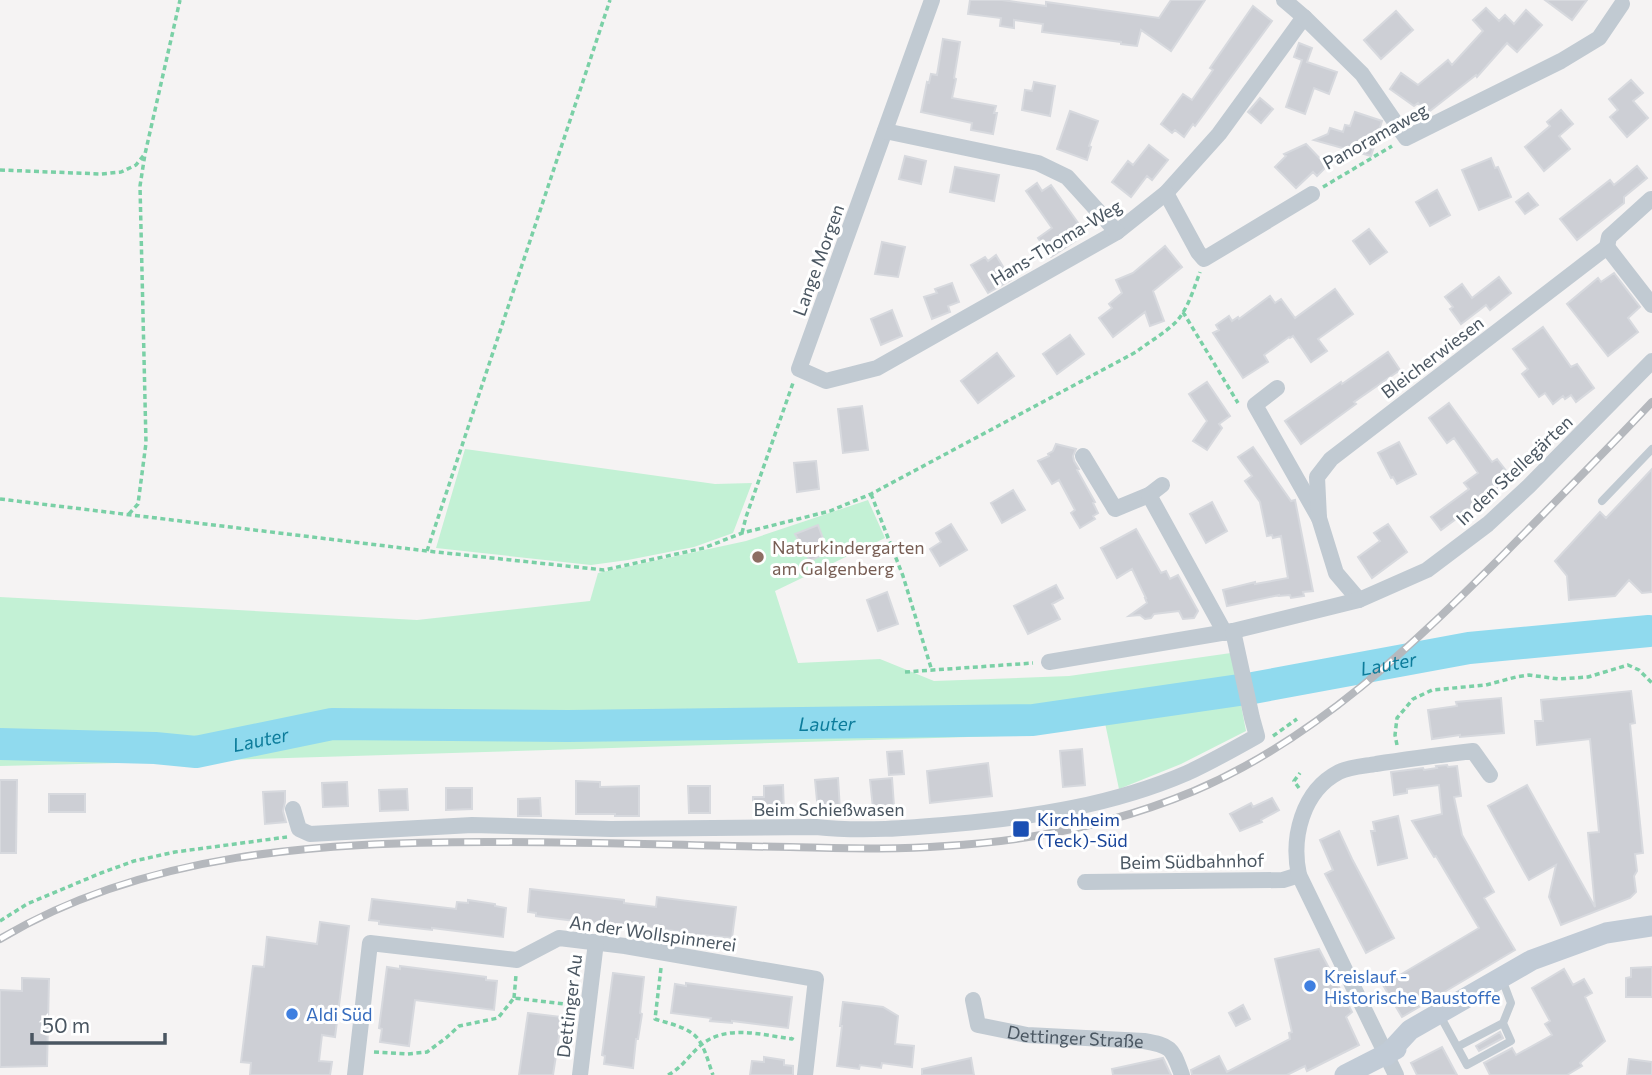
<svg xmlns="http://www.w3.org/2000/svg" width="1652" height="1075" font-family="Commissioner,sans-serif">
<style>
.green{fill:#c3f1d5}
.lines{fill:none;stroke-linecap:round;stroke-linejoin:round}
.river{stroke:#90daee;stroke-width:32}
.building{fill:#cdcfd5;stroke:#d7d9de;stroke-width:2}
.path{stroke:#7ad0a6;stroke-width:3.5;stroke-dasharray:5 3.5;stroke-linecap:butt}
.service{stroke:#c1cad2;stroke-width:8}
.minor{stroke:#c1cad2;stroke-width:16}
.secondary{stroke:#c1cbd6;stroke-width:21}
.rail-casing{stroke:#b5b8bd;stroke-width:8}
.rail{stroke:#fff;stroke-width:5;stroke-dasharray:16;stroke-linecap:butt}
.education-dot{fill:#8d6e63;stroke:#fff;stroke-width:2.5}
.transit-dot{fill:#1a4fb4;stroke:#fff;stroke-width:2.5}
.shop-dot{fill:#3f7fe0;stroke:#fff;stroke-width:2.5}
.labels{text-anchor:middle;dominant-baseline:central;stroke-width:6;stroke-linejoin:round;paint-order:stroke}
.street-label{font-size:18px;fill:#4a5661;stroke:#fff}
.education-label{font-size:18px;fill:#785e54;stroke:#fff;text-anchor:start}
.transit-label{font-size:18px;fill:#164399;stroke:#fff;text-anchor:start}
.shop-label{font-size:18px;fill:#366cbe;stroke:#fff;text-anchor:start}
.water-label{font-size:19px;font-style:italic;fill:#0c7c9b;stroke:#fff}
</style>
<rect width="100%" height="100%" fill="#f5f3f3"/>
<path class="green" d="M465,449L715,484L752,483L733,533L694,547L628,560L591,565L436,548Z
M868,500L885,538L775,591L798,663L880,659L934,681L1069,676L1231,653L1246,731L1181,764L1119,789L1105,723L1033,735L159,762L0,766V597L417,620L590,601L598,573L746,541Z"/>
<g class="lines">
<path class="river" id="s1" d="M0,744L155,748L196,752L332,724L568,726L1033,720L1253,688L1469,648L1649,631"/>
</g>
<path class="building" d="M970,0H1002L1046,6V2L1159,18L1171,0H1205L1171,51L1141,30L1137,46L1121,44V42L1042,32L1043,24L1014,20V28L1000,26L1001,18L968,14Z
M1545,0H1587L1572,20Z
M1253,6L1272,21L1195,126L1193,124L1184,137L1175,130L1172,133L1161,124L1183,94L1192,100L1213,70L1210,68Z
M1486,8L1499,21L1505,15L1514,24L1526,10L1542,25L1517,52L1507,43L1477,77L1476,75L1426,114L1418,103L1414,106L1390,89L1401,73L1418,85L1448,60L1452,65L1483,31L1473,20Z
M1396,11L1413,30L1381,59L1364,40Z
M943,39L960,42L954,78L956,79L952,98L996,106L994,113H997L993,134L971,130L972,123L921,112L927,82L929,83L931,74L937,75Z
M1299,43L1312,48L1307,62L1337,72L1329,94L1314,88L1305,114L1286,107L1302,60L1294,57Z
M1631,80L1643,93L1633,101L1648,118L1627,137L1610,117L1618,110L1609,99Z
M1034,82L1055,86L1050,116L1022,110L1025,90L1032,91Z
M1260,98L1273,109L1261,123L1248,112Z
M1561,110L1573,124L1559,136L1570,149L1544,171L1525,147L1550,126L1547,122Z
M1070,111L1098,121L1089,146L1091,147L1087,160L1057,149Z
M1355,112L1382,121L1371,156L1314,140L1328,134L1330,128L1343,132L1345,125L1350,126Z
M1306,144L1327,166L1317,176L1313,172L1296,188L1275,167L1286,156L1284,154Z
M1149,145L1168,160L1152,180L1147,176L1131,197L1112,182L1128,161L1133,165Z
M905,156L926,161L921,184L899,179Z
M1491,158L1495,168L1498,167L1511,197L1479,210L1462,170Z
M1637,166L1647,178L1624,197V203L1577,240L1560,219L1610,180L1614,185Z
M955,167L999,175L994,201L950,192Z
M1037,183L1042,191L1051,185L1086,234L1051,257L1038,238L1052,228L1026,191Z
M1437,190L1450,215L1430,226L1416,202Z
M1528,193L1538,205L1525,214L1516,202Z
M1369,229L1387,252L1370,264L1353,241Z
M882,242L905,247L898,277L875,274Z
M1165,246L1182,267L1153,291L1164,321L1150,326L1145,312L1113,337L1099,318L1112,308L1109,304L1122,293L1116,280L1133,273Z
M996,255L1011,280L988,293L971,265L985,257L988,261Z
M1614,273L1640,307L1628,318L1638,332L1608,356L1567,304L1598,278L1601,282Z
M1499,277L1511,293L1490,310L1486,305L1461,324L1450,309L1453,307L1445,297L1462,284L1472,298Z
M952,283L959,302L948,306L950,312L932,319L924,297L937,293L935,289Z
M1335,289L1353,314L1318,339L1327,351L1311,362L1293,336L1290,338L1289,337L1264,355L1268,362L1243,378L1213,333L1219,330L1216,325L1229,316L1232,321L1238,317L1239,319L1270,296L1275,303L1281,299L1295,318Z
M892,310L902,336L881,345L871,319Z
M1543,327L1571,367L1577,364L1594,388L1576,402L1571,395L1565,399L1563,396L1553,404L1545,393L1539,397L1522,374L1528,369L1513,349Z
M1070,335L1084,354L1057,374L1043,354Z
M1388,352L1400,370L1354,402L1356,404L1301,444L1285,421L1341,382L1342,384Z
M997,353L1014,376L978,403L961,381Z
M1207,382L1230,416L1219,424L1222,428L1207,450L1193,441L1207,421L1189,394Z
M1449,403L1492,462L1497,459L1514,481L1481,506L1479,502L1441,530L1431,517L1469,489L1464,483L1478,473L1454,438L1447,443L1429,418Z
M862,406L868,450L843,453L838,409Z
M1399,442L1416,474L1397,484L1393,477L1391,478L1378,453Z
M1056,444L1076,449L1073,456L1074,461L1079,469L1077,470L1095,502L1093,503L1098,513L1093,516L1095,519L1080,528L1071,513L1075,510L1059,480L1052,484L1038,461L1049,456L1048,454L1053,451Z
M1253,447L1291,501L1295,500L1313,591L1303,592L1304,596L1291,598L1290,595L1279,596V595L1227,606L1223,590L1255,582V584L1288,578L1281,536L1273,538L1272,535L1267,536L1260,502L1245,481L1252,476L1238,457Z
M816,461L819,489L797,492L794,463Z
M1652,469V592L1642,593L1629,580L1615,596L1569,600L1567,576L1555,561L1600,512L1606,518Z
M1013,490L1025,510L1002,523L991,503Z
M1212,502L1227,531L1206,543L1190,514Z
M951,524L967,550L940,566L930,549L941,542L936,533Z
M1388,524L1407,552L1372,578L1358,557L1380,541L1374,533Z
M818,525L828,552L810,561L795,534Z
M1136,529L1161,573L1166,571L1170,579L1178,575L1198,611L1194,618L1183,619L1179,611L1154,614L1151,618L1145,619L1140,615L1129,616L1147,603L1145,598H1146L1132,569L1117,578L1101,548Z
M1056,585L1063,598L1052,604L1060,619L1028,634L1014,606Z
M887,592L898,624L878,631L867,600Z
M1631,691L1635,723L1630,724L1643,853L1635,854L1637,871L1634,876L1636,892L1630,898L1561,925L1549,897L1556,865L1529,880L1488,806L1527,785L1595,907L1588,833L1599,832L1590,739L1537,745L1535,721H1543L1541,700Z
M1501,698L1504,733L1460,737V735L1432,739L1428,710L1457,706L1456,702Z
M1082,749L1085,785L1063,787L1060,751Z
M902,751L904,774L889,775L887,752Z
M988,763L992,796L930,803L927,771Z
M1447,765L1448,767L1457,766L1461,796L1454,797L1462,835L1494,892L1484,898L1515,950L1402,1017L1383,985L1479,928L1436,856L1434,857L1412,821L1442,814L1439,785L1407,789V793L1394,795L1391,772L1423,768L1424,770L1437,768L1436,766Z
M838,778L840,810L818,811L815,780Z
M892,778L894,806L873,808L870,780Z
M0,780H17L16,853H0Z
M576,781L600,782V787L639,786V816H615V814H576Z
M347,782L348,806L323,807L322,783Z
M783,785L784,811L753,813V797H764V786Z
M688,786H710V813H689Z
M446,788H472V809L446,810Z
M407,789L408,810L380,811L379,790Z
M285,791V802L283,811L286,822L265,824L263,792Z
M49,794H85V812H49Z
M540,798L541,816H518V799Z
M1272,798L1279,810L1261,820L1262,822L1240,831L1230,814L1251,803L1253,807Z
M1398,816L1407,858L1378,865L1371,831H1375L1373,822Z
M1339,831L1352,859L1394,938L1366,953L1325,874L1333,870L1320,840Z
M530,889L624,900V903L656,907L657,897L736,907L732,938L704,935V937L682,935V932L632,925V928L536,916V913L528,912Z
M372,899L456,909L457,902L468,903V900L495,904V906L506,908L503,937L432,928V930L379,924V921L369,920Z
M320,922L349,926L335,1037L322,1035L319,1061L332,1062L330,1075H250L251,1063L241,1062L253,966L264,967L267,937L317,944Z
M1319,949L1352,1012L1346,1017L1359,1045L1307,1071L1305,1066L1287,1075H1192L1191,1070L1219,1056L1227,1072L1290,1039L1289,1033L1292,1032L1275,959Z
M400,966L486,977V980L497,981L494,1010L415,1000L409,1046L380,1042L382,1029L379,1028L387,967L400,969Z
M1652,967V997H1626V978L1631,977V968Z
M1564,969L1573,985L1584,979L1592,993L1585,997L1605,1041L1580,1063L1582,1066L1567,1075H1490L1484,1063L1512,1048L1516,1055L1552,1035L1545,1024L1550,1021L1532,988Z
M613,973L644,977L640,1013L642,1014L638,1039H636L633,1068L604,1064L605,1056L602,1055Z
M22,978L49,979L47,1066L0,1067V990L22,991Z
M686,983L792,997L788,1028L732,1021V1023L710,1021L711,1018L671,1013L675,984L686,986Z
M843,1002L883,1007L898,1016L895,1044L914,1046L912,1067L882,1063L881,1068L860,1065L859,1069L837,1066L842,1026H840Z
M1243,1005L1250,1019L1236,1026L1229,1013Z
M528,1013L562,1017L553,1075H519Z
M1500,1032L1503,1038L1479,1051L1476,1046Z
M1442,1047L1457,1075H1417L1411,1063Z
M764,1057L784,1060V1065L793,1066V1075H750L752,1061L764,1062Z
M971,1058L974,1075H922V1069Z
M1163,1058L1171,1075H1113L1112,1069Z
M1629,1059L1652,1062V1075H1627Z"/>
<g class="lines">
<path class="path" d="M0,170L101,174L121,172L136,165L144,155
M1323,187L1392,146
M1183,312L1238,403
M871,494L903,576L932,671
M0,499L427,551L604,570L704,548L742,533L830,511L871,494L1136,352C1149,342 1165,333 1176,322C1188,309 1194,288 1200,272
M129,514L138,504L146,443L140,186L145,154L180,0
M742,533L746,517L793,383
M427,551L610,0
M905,672L1033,663
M1273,736L1297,719
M1397,745L1395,735L1397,718L1413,699L1432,690L1486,685L1516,677L1529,675L1559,679L1588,677L1628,665L1639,670L1652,683
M1299,788L1294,781L1300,773
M0,921L27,904L101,873L134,861L175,852L287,837
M661,968L655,1019C667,1023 683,1026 693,1034C704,1042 708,1062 713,1075
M514,998L516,975
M374,1052L407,1054L427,1052L446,1038L459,1026L498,1018L514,998L573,1005
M668,1075C682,1068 689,1055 701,1045C726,1024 762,1035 792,1039L793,1037"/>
<path class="service" d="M1602,501L1652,449
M1443,1021L1467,1065L1511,1041L1503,1023L1511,1003L1505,987
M1457,1047L1503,1023"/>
<g class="minor">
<path d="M932,0L799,369L826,381L877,368L1117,232L1166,193L1219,134L1304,17"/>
<path d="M1284,0L1304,17L1362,74L1406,138L1561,61L1599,38L1622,4"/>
<path d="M885,131L1038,163L1067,177L1117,232"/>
<path d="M1166,193L1198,252L1204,259L1312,194"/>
<path d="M1607,247L1609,237L1651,199"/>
<path d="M1277,388L1255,405L1319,518L1336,573L1359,600"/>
<path d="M1083,456L1115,509L1149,495L1162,485"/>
<path d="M1149,495L1225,633"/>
<path d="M1319,518L1317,477L1331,459L1607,247L1652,305"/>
<path d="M1049,662L1233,631L1359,600L1427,570L1488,524L1529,486L1652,361"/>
<path d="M293,809L299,829L310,834L472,825L611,829L816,827C862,832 909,828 954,824C1034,817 1113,805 1187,773C1211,762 1234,749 1257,736L1252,718L1233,631"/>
<path d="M1085,882L1283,880L1299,875"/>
<path id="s2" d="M973,1000L978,1025L1027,1035L1144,1041C1173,1046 1172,1049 1182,1075"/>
<path d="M355,1075L370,943L517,960L559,938L625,946L816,979L805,1075"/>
<path d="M580,1075L596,942"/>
<path d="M1396,1075L1299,875C1291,838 1302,791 1339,772C1349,767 1365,766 1376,764C1408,759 1440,755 1473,751L1490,775"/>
</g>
<path class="secondary" d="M1386,1056L1410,1030L1532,960L1606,933L1652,926
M1345,1075L1396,1049"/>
<defs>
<path id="rail" d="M0,939C146,852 321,842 488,842C588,841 689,846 790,847C842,848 894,850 945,846C1030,841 1115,824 1194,791C1316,739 1413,645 1505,553C1554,503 1604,453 1652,402"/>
</defs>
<use href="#rail" class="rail-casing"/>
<use href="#rail" class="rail"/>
</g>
<circle class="education-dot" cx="758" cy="557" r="7"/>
<rect class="transit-dot" x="1012" y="820" width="18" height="18" rx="3.5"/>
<g class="shop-dot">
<circle cx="1310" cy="986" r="7"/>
<circle cx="292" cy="1014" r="7"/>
</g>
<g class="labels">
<g class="street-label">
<text transform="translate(1375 136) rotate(-29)">Panoramaweg</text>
<text transform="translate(1056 242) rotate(-31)">Hans-Thoma-Weg</text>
<text transform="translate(818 260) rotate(-70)">Lange Morgen</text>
<text transform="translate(1432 357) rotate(-37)">Bleicherwiesen</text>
<text transform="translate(1514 470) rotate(-43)">In den Stellegärten</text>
<text x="829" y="809">Beim Schießwasen</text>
<text transform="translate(1192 861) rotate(-1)">Beim Südbahnhof</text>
<text transform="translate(653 933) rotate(8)">An der Wollspinnerei</text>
<text transform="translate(569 1006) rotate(-83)">Dettinger Au</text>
<text stroke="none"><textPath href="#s2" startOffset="124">Dettinger Straße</textPath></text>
</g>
<g class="education-label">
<text x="772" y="547">Naturkindergarten<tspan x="772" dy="21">am Galgenberg</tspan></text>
</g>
<g class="transit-label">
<text x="1037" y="819">Kirchheim<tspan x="1037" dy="21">(Teck)-Süd</tspan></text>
</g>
<g class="shop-label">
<text x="1324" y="976">Kreislauf -<tspan x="1324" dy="21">Historische Baustoffe</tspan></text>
<text x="306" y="1014">Aldi Süd</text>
</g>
<g class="water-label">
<text stroke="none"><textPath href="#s1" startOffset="1396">Lauter</textPath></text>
<text stroke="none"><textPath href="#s1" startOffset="830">Lauter</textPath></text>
<text stroke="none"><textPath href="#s1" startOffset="262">Lauter</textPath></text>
</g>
</g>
<path d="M32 1033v10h133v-10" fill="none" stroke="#4a5661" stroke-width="3.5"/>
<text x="42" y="1033" font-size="21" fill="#4a5661" stroke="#ffffff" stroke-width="5" paint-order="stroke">50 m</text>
</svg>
